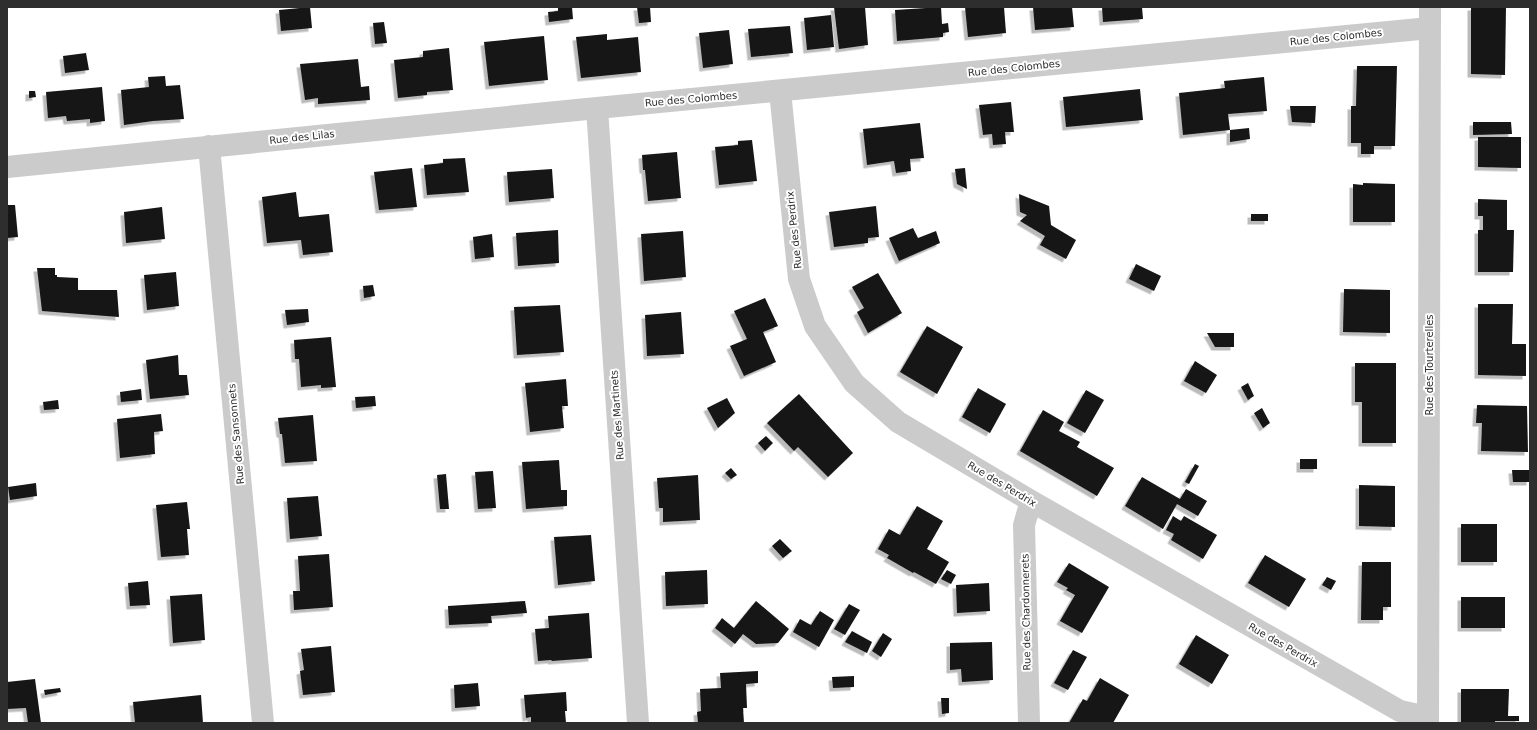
<svg xmlns="http://www.w3.org/2000/svg" width="1537" height="730" font-family="'DejaVu Sans',sans-serif">
<style>
.building{fill:#151515;filter:url(#shadow)}
.lines{fill:none;stroke-linecap:round;stroke-linejoin:round}
.minor{stroke:#cbcbcb;stroke-width:22}
.labels{text-anchor:middle;dominant-baseline:central;stroke-width:4;stroke-linejoin:round;paint-order:stroke}
.street-label{font-size:10px;fill:#2e2e2e;stroke:#fff}
</style>
<defs>
<filter id="shadow"><feDropShadow dx="-3.5" dy="3.5" stdDeviation="0" flood-color="#0004"/></filter>
</defs>
<rect width="100%" height="100%" fill="#fff"/>
<path class="building" d="M310,7L312,28L281,31L279,10Z
M558,7H572L573,19L549,22L548,12L558,11Z
M637,7H650L651,22L639,23Z
M834,7H865L868,45L839,49Z
M941,7L942,24L948,23L949,32L943,33V37L897,41L895,10Z
M965,7H1004L1006,33L968,37Z
M1033,7H1072L1074,27L1035,30Z
M1102,7H1142L1143,19L1103,22Z
M1471,7H1506L1505,75L1471,74Z
M831,15L834,47L807,50L804,18Z
M384,22L387,43L375,44L373,23Z
M790,26L793,53L751,57L748,29Z
M729,30L733,64L703,68L699,33Z
M607,34V40L638,37L641,72L581,78L576,37Z
M544,36L548,80L489,86L484,42Z
M449,48L453,90L427,92V95L398,98L394,60L423,57V51Z
M86,53L89,70L65,73L63,56Z
M358,59L361,87L369,86L370,100L318,104V98L305,100L300,64Z
M1357,66H1397L1395,146H1374V154H1361V143H1351V106H1356Z
M165,76L166,86L180,85L184,119L153,121L124,125L121,90L149,87L148,77Z
M1264,77L1267,111L1228,114L1230,130L1249,128L1250,139L1230,142V130L1183,135L1179,93L1225,88L1224,81Z
M102,87L105,121L90,123V119L67,121L66,116L48,118L46,92Z
M1140,89L1143,120L1066,127L1063,97Z
M29,91H35L36,97L29,98Z
M1011,102L1014,132H1005L1006,144L993,145L992,134L983,135L979,105Z
M1290,106H1316L1315,123L1292,122Z
M1473,122H1511L1512,134L1473,135Z
M920,123L924,158L910,159L911,171L896,173L894,161L867,165L863,129Z
M1478,137H1521V168L1478,167Z
M752,140L757,181L719,185L715,147L738,145V141Z
M677,152L681,198L648,201L645,170H643L642,155Z
M465,158L469,192L427,195L424,165L443,163V159Z
M412,168L417,207L379,210L374,172Z
M965,168L967,189L957,184L955,169Z
M552,169L554,198L509,202L507,172Z
M1363,183L1395,184V222H1353V184L1363,185Z
M296,192L299,217L329,214L333,252L303,255L301,240L267,243L262,197Z
M1019,194L1049,206L1051,225L1076,240L1066,259L1040,245L1045,236L1020,221L1027,215L1020,212Z
M1478,199L1507,200V230H1514L1513,272H1478V230H1483V216H1478Z
M7,205H15L18,237L7,238Z
M876,206L879,237L868,238V243L834,247L829,212Z
M162,207L165,239L126,243L124,212Z
M1251,214H1268V221H1251Z
M913,228L918,238L936,231L940,243L899,261L889,238Z
M558,230L559,263L518,266L516,233Z
M683,231L686,277L644,281L641,234Z
M492,234L494,257L475,259L473,237Z
M1136,264L1161,276L1154,291L1129,279Z
M37,268H55V275H57V277L78,278V290H117L119,317L42,311Z
M176,272L179,306L147,310L144,275Z
M878,273L902,313L868,333L857,312L864,308L852,287Z
M373,285L375,296L364,298L363,286Z
M1344,289L1390,290V333L1343,332Z
M765,298L778,326L763,332L776,362L744,376L730,346L747,339L734,311Z
M1478,304H1513L1512,344H1526V376L1478,375Z
M560,305L564,352L517,355L514,307Z
M308,309L309,322L287,325L285,310Z
M681,312L684,354L647,356L645,315Z
M927,326L963,347L937,394L900,372Z
M1207,333H1234V347H1215Z
M331,337L336,387L321,388V385L301,387L299,359H295L294,340Z
M178,355L179,375H187L189,395L150,399L146,360Z
M1195,361L1217,375L1206,393L1184,381Z
M1355,363H1396V443H1362V402H1355Z
M566,379L568,406H562L564,428L530,432L525,383Z
M1248,383L1254,396L1248,400L1241,387Z
M978,388L1006,404L990,433L962,417Z
M141,389L142,400L121,402L120,392Z
M1086,390L1104,400L1085,433L1067,423Z
M799,394L853,453L828,477L798,447L794,451L767,423Z
M375,396L376,406L356,408L355,397Z
M727,398L735,413L718,428L707,408Z
M58,400L59,409L44,410L43,402Z
M1477,405L1527,406L1528,452L1481,451L1482,423H1476Z
M1262,408L1270,423L1263,428L1254,413Z
M1043,410L1064,422L1059,431L1080,442L1077,447L1114,468L1097,496L1020,451Z
M161,414L163,431L154,432L155,454L120,458L117,419Z
M313,415L317,461L285,463L282,434H280L278,418Z
M766,436L773,443L765,451L758,443Z
M1300,459H1317V469H1300Z
M559,460L561,490H567V506L526,509L522,462Z
M1195,464L1199,466L1189,484L1185,482Z
M731,468L737,475L731,479L725,473Z
M1512,470H1530V482H1513Z
M493,471L496,508L478,509L475,472Z
M446,474L449,509H440L437,475Z
M698,475L700,520L663,522V508H659L657,478Z
M1142,477L1180,499L1186,489L1207,501L1198,516L1177,504L1163,529L1125,506Z
M36,483L37,496L10,500L8,487Z
M1359,485L1395,486V527L1359,526Z
M318,496L322,536L290,539L287,498Z
M187,502L190,529H187L189,555L161,557L156,505Z
M917,506L943,521L927,549L949,562L936,584L914,572L913,573L887,558L889,555L878,549L889,529L900,535Z
M1173,516L1181,521L1184,516L1217,535L1203,559L1171,540L1174,534L1166,530Z
M1461,524H1497V562H1461Z
M591,535L595,581L558,585L554,537Z
M780,539L792,551L783,558L772,546Z
M329,554L333,607L294,610L293,591H300L298,556Z
M1265,555L1306,579L1289,607L1248,583Z
M1362,562H1391V607H1383V620H1361Z
M1069,563L1109,587L1082,633L1060,621L1075,595L1066,590L1068,588L1057,582Z
M707,570L708,604L666,606L665,572Z
M947,570L956,575L951,584L941,579Z
M1327,577L1336,581L1331,590L1322,585Z
M148,581L150,605L130,606L128,583Z
M989,583L990,611L957,613L956,585Z
M202,594L205,640L173,643L170,596Z
M1461,597H1505V628H1461Z
M525,601L527,613L491,616L492,623L449,625L448,606Z
M756,601L789,629L778,643L756,644L743,634L735,644L715,628L722,618L734,628Z
M849,604L860,610L845,635L834,629Z
M820,611L834,620L819,647L793,632L800,619L811,625Z
M589,613L592,658L552,661L551,660L538,661L535,629L549,628L548,616Z
M852,631L872,642L867,653L845,642Z
M883,633L892,639L881,657L872,651Z
M1196,635L1229,655L1212,684L1179,664Z
M992,642L993,680L962,682L961,669L950,670V643Z
M331,646L335,692L303,695L300,671L304,670L301,649Z
M1073,650L1087,657L1068,690L1054,683Z
M758,671V683L746,684L747,708H743L744,723H698L697,712L701,711L700,689L721,688L720,673Z
M854,676V687L833,688L832,677Z
M1100,678L1129,695L1113,723H1069L1083,699L1087,701Z
M35,679L41,723H28L26,708L7,709V682Z
M478,683L480,706L455,708L454,685Z
M60,688L61,692L45,695L44,690Z
M1461,689H1509L1508,716H1519V721H1495V723H1461Z
M566,692L567,711H565L566,723H531V717L526,718L524,695Z
M201,695L203,723H135L133,702Z
M941,698H949V713L942,714Z"/>
<g class="lines">
<path class="minor" d="M780,91L799,279L815,326L854,383L898,422L1031,501L1400,711L1428,717
M597,108L638,723
M209,146L263,723
M7,167L597,108L1430,28
M1029,723L1024,525L1031,501
M1428,723L1430,7"/>
</g>
<g class="labels">
<g class="street-label">
<text transform="translate(1336 37) rotate(-6)">Rue des Colombes</text>
<text transform="translate(1014 68) rotate(-6)">Rue des Colombes</text>
<text transform="translate(691 99) rotate(-5)">Rue des Colombes</text>
<text transform="translate(302 137) rotate(-6)">Rue des Lilas</text>
<text transform="translate(794 230) rotate(-96)">Rue des Perdrix</text>
<text transform="translate(1429 365) rotate(-90)">Rue des Tourterelles</text>
<text transform="translate(617 415) rotate(-94)">Rue des Martinets</text>
<text transform="translate(236 434) rotate(-95)">Rue des Sansonnets</text>
<text transform="translate(1002 484) rotate(31)">Rue des Perdrix</text>
<text transform="translate(1026 612) rotate(-91)">Rue des Chardonnerets</text>
<text transform="translate(1283 645) rotate(30)">Rue des Perdrix</text>
</g>
</g>
<rect width="1537" height="730" fill="none" stroke="#2e2e2e" stroke-width="16"/>
</svg>
